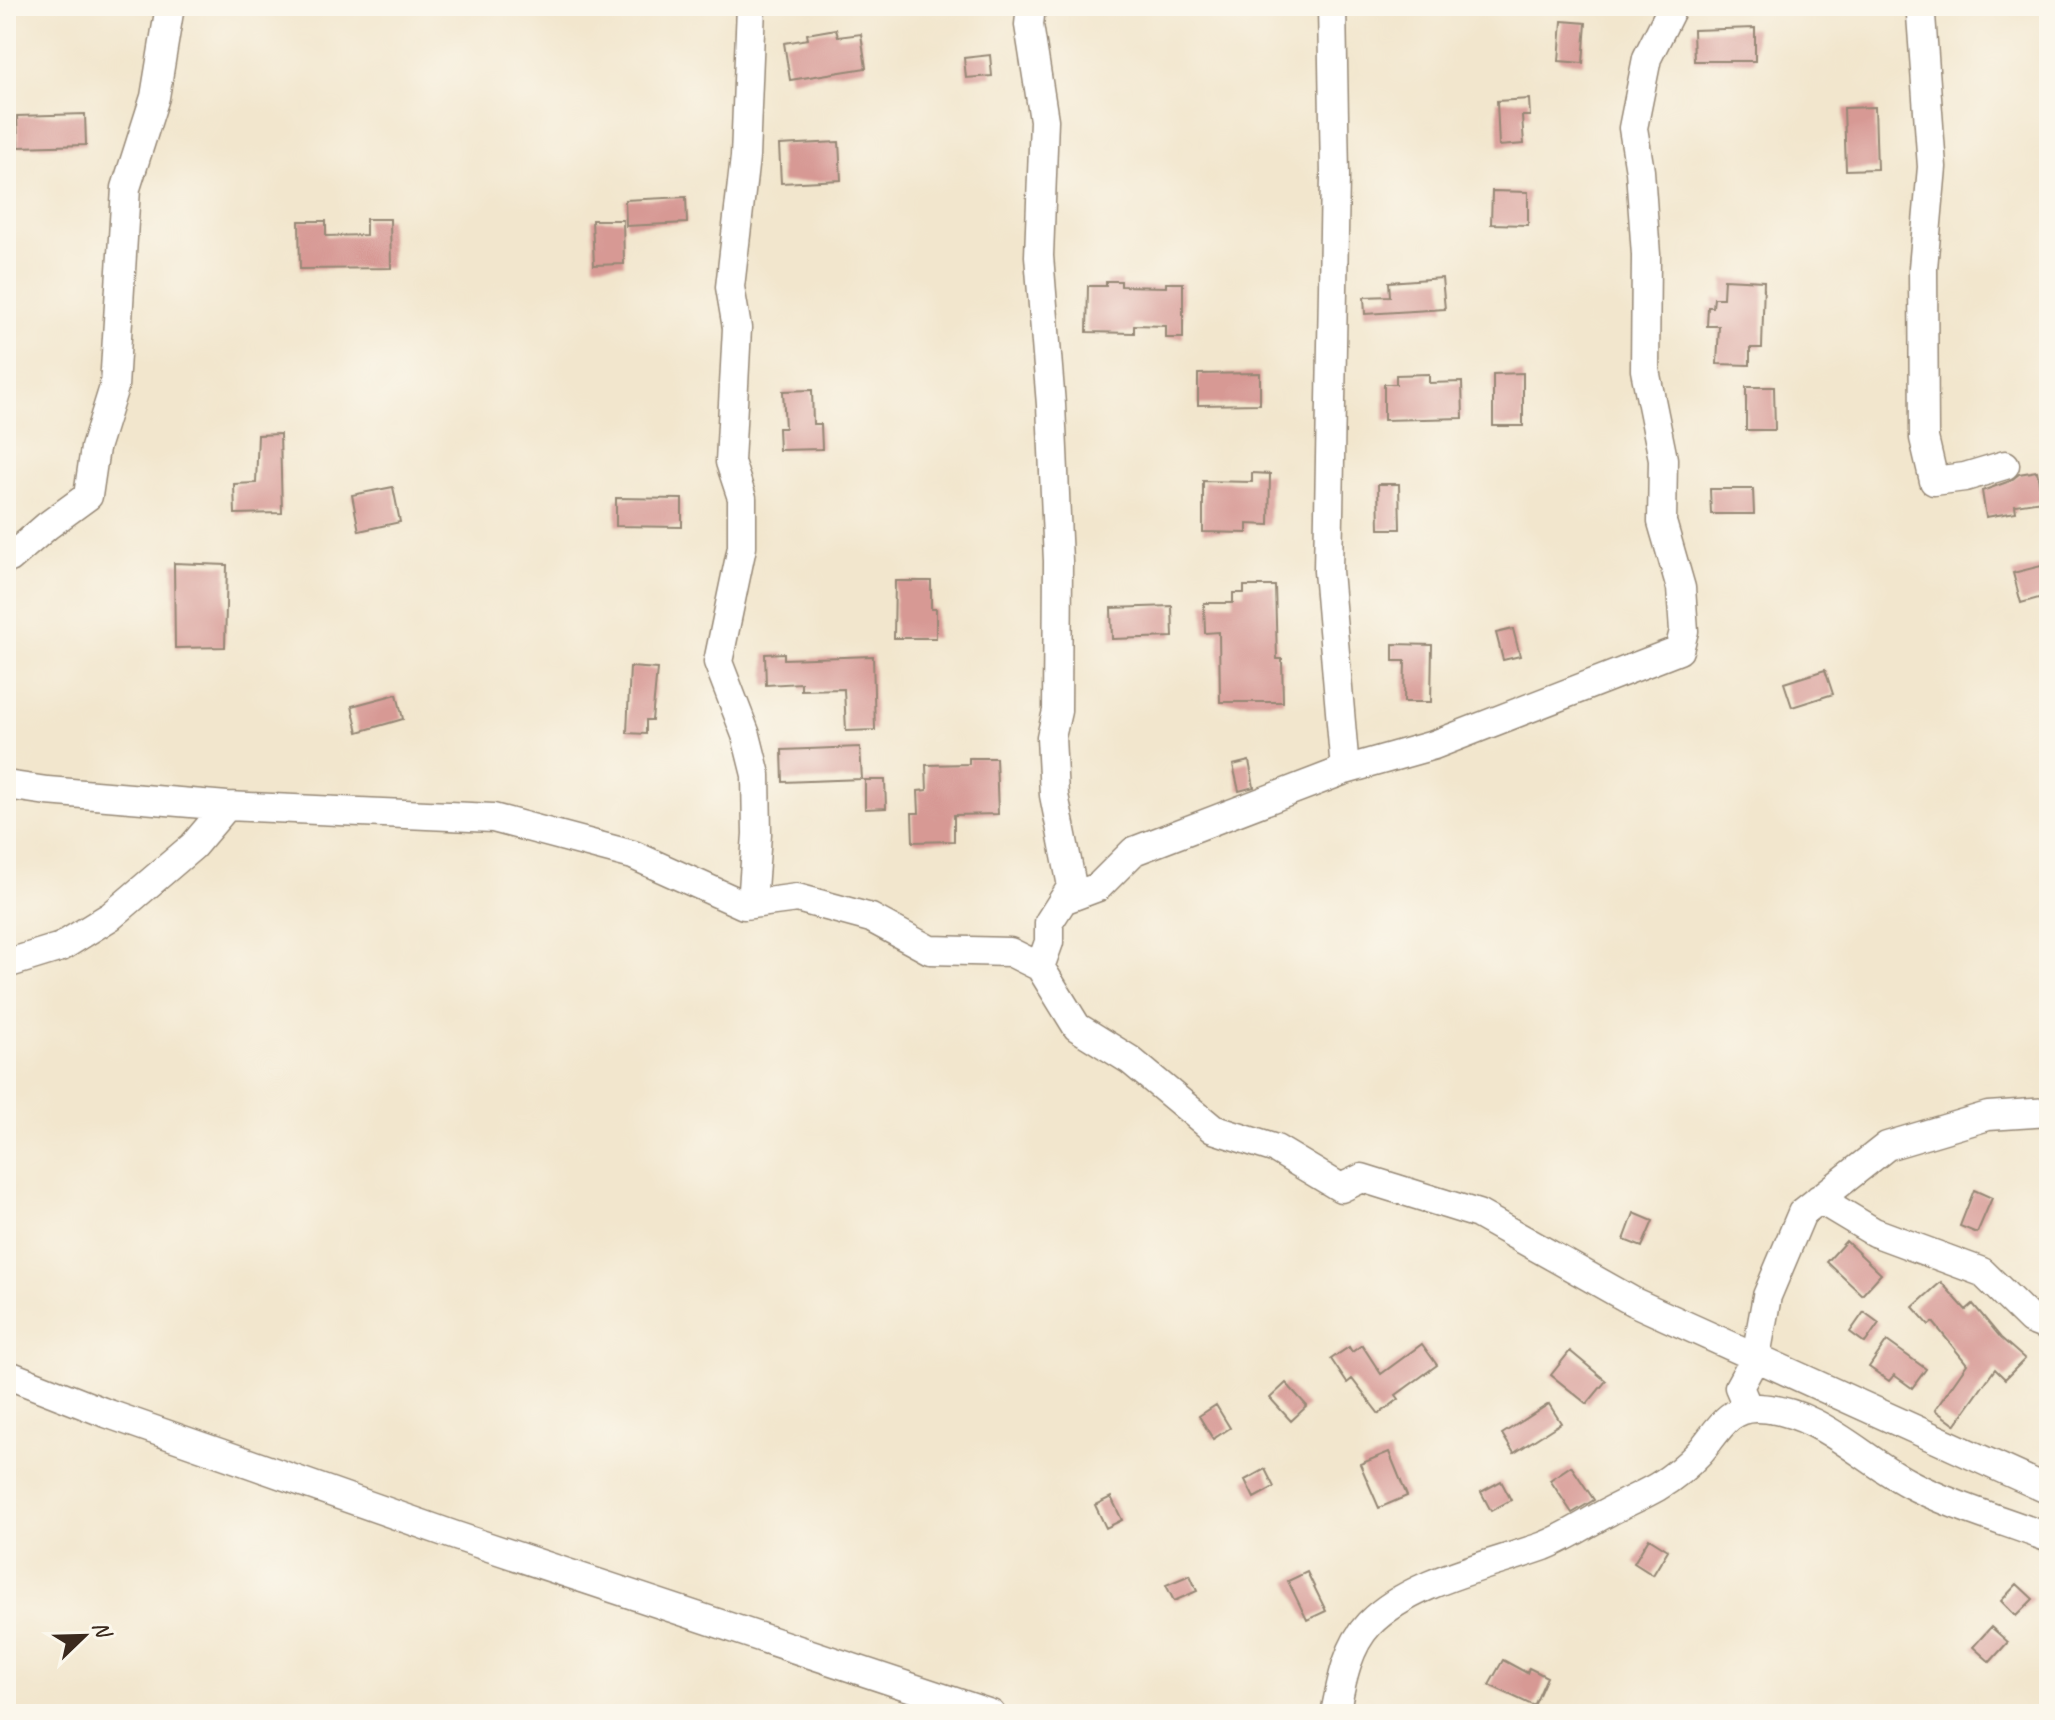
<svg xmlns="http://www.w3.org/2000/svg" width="2055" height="1720" font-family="Caveat,sans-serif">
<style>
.building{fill:#d79994}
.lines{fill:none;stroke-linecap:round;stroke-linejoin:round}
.minor-casing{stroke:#968876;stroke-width:31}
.minor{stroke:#fff;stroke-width:28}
</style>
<rect width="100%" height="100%" fill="#fbf7ec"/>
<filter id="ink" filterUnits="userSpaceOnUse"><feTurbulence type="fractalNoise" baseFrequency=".0125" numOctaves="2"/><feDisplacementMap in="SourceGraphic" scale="16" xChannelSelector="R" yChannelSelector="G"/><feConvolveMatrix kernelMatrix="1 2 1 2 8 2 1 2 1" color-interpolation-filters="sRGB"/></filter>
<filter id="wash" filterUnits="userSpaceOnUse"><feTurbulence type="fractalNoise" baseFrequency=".006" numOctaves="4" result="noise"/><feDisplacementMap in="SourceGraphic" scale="32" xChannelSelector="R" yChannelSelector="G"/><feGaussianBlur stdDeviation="1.8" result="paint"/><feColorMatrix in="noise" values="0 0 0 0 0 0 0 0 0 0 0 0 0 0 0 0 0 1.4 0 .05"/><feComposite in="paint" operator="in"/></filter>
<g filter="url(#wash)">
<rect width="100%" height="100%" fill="#f2e6cd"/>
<g id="blocks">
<path class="building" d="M1562,21L1586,23L1583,63L1559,61Z
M1755,28V61H1694L1693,30Z
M836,29L838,37L861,34L866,68L790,80L784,43L808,39L807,34Z
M990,55L992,76L966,78L964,58Z
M1529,99L1530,116H1522L1524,144L1499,146L1497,101Z
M1875,107L1877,169L1846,170L1844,108Z
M85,114L86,145L18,147L17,116Z
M839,142L841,180L781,183L779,145Z
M1492,191L1528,192V225L1491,224Z
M686,197L687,223L626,226L625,200Z
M366,219H390L391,268L300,269L299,221H326V236L366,235Z
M592,220H623L624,264L594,265Z
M1442,278L1445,309L1365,314L1364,297L1390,296L1389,282Z
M1724,279L1764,281L1762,348H1750V365L1717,364L1719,326H1707L1708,307H1713L1714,298H1723Z
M1106,281H1121V286L1166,287V283H1183V338H1166V326L1134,325V333L1087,332L1088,286H1106Z
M1260,373V404L1198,405V374Z
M1523,373V426H1493V374Z
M1429,374V383L1462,382L1463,418L1384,420V384H1396V375Z
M1746,387H1774L1775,430H1746Z
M812,390L813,424H821L822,449L779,450L778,428H785L783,391Z
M280,434L282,513L235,514L234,484L256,483L258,435Z
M2037,471L2042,501L2015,505L2016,512L1986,517L1982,491L2010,481L2019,474Z
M1252,473L1270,474L1269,525L1247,524V533L1203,532V481L1252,482Z
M1378,484H1399L1400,529H1379Z
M393,487L400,522L359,531L352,495Z
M1710,489H1753L1754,514H1711Z
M616,498L682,499V527L616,526Z
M174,563L227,565L225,647L175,648Z
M2049,564V595L2021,603L2013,573Z
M895,581H931V609H936V638H894Z
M1244,586H1275L1277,659H1282L1283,702H1220L1219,632L1205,633L1204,603H1233V593H1244Z
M1172,606L1173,637L1112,639L1111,608Z
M1513,629L1520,656L1503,660L1496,633Z
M1393,644L1432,645L1431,702H1404L1405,661H1393Z
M784,653V659L873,656L875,730L846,731L844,689L801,690V683L766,685L765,654Z
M630,667L657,669L652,720H646V734L627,733Z
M1825,670L1833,694L1792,707L1784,683Z
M397,694L403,719L358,732L352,706Z
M860,747L862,779L783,782L782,750Z
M969,758H996L998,814L954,815V841L913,842L912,813H919L918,791L927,790L926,765L969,764Z
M1249,761L1254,787L1239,791L1233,765Z
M865,780H885L886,808L865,809Z
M1974,1190L1992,1198L1977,1233L1960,1226Z
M1634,1213L1653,1221L1642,1247L1624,1240Z
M1846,1241L1881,1274L1862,1295L1827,1262Z
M1941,1282L1966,1310L1973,1304L2001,1338L2025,1359L2005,1379L1995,1369L1955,1425L1935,1410L1967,1364L1933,1322L1929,1325L1913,1307Z
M1864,1312L1879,1323L1865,1343L1850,1332Z
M1887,1341L1926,1369L1912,1388L1894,1375L1889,1381L1869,1367Z
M1422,1344L1437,1365L1396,1395L1399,1399L1379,1414L1352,1379L1347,1383L1331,1359L1349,1347L1352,1352L1362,1345L1381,1374Z
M1570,1351L1606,1381L1587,1404L1551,1375Z
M1286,1383L1307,1406L1291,1421L1270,1398Z
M1549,1404L1561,1423L1514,1453L1502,1434Z
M1216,1405L1230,1428L1213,1439L1199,1416Z
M1389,1452L1407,1496L1379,1508L1360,1464Z
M1571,1466L1594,1500L1572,1513L1550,1480Z
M1265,1469L1274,1487L1254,1498L1245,1480Z
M1501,1481L1511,1500L1491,1511L1481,1492Z
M1111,1497L1122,1520L1106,1528L1095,1505Z
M1649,1538L1668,1550L1653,1575L1634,1563Z
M1307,1572L1326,1611L1307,1620L1288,1581Z
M1190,1575L1197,1591L1174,1601L1166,1585Z
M2017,1584L2033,1599L2016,1616L2001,1601Z
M1991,1627L2008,1642L1990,1662L1973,1647Z
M1503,1660L1527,1673L1529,1668L1547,1677L1534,1706L1489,1685Z"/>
</g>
</g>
<g filter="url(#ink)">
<use href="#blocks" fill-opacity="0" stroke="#968876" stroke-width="2"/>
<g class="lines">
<defs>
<path id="minor" d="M751,6L745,157L730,287L737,328L730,462L742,498V547L718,662L746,735L756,775L757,834L752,904
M1031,6L1029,25L1044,120L1039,256L1051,405L1058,561L1057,711L1051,737L1054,795L1072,886L1049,922V942L1040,967
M1923,6L1921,15L1932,167L1923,268L1924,438L1934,481L1965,477L2005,465
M10,558L47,526L88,496L95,448L114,387L126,188L155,97L170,6
M1345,770L1434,745L1679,650L1684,631L1681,588L1662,522L1663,459L1645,370L1646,255L1640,171L1633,128L1647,58L1673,6
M6,785L47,791L227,806L493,818L633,855L744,905L797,898L871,918L930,950L1010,952L1040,967L1077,1027L1130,1060L1213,1129L1276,1149L1341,1188L1362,1178L1478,1214L1634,1302L2049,1490
M1063,900L1098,887L1134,851L1345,770L1328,571L1335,176L1332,6
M6,964L61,947L111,916L193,846L227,806
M1819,1199L1874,1232L1982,1272L2031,1320L2049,1327
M6,1374L103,1412L453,1535L991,1714
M1748,1408L1739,1387L1756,1356L1767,1296L1802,1213L1887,1146L1988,1116L2049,1112
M1335,1714C1341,1684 1347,1647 1369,1624C1411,1581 1489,1566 1544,1546C1567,1537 1587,1523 1608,1512C1625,1503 1641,1496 1657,1487C1672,1478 1687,1466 1699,1453C1717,1433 1727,1407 1758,1408C1818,1410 1859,1457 1908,1483C1949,1505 2005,1521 2049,1538"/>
</defs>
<use href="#minor" class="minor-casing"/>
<use href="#minor" class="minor"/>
</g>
</g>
<rect width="2055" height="1720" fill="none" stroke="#fbf7ec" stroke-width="32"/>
<g transform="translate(84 1636) rotate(67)" stroke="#fbf7ec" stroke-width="6" paint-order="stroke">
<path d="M0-6L14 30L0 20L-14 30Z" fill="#3b2a1e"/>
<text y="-12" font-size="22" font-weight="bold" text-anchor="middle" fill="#3b2a1e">N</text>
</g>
</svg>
